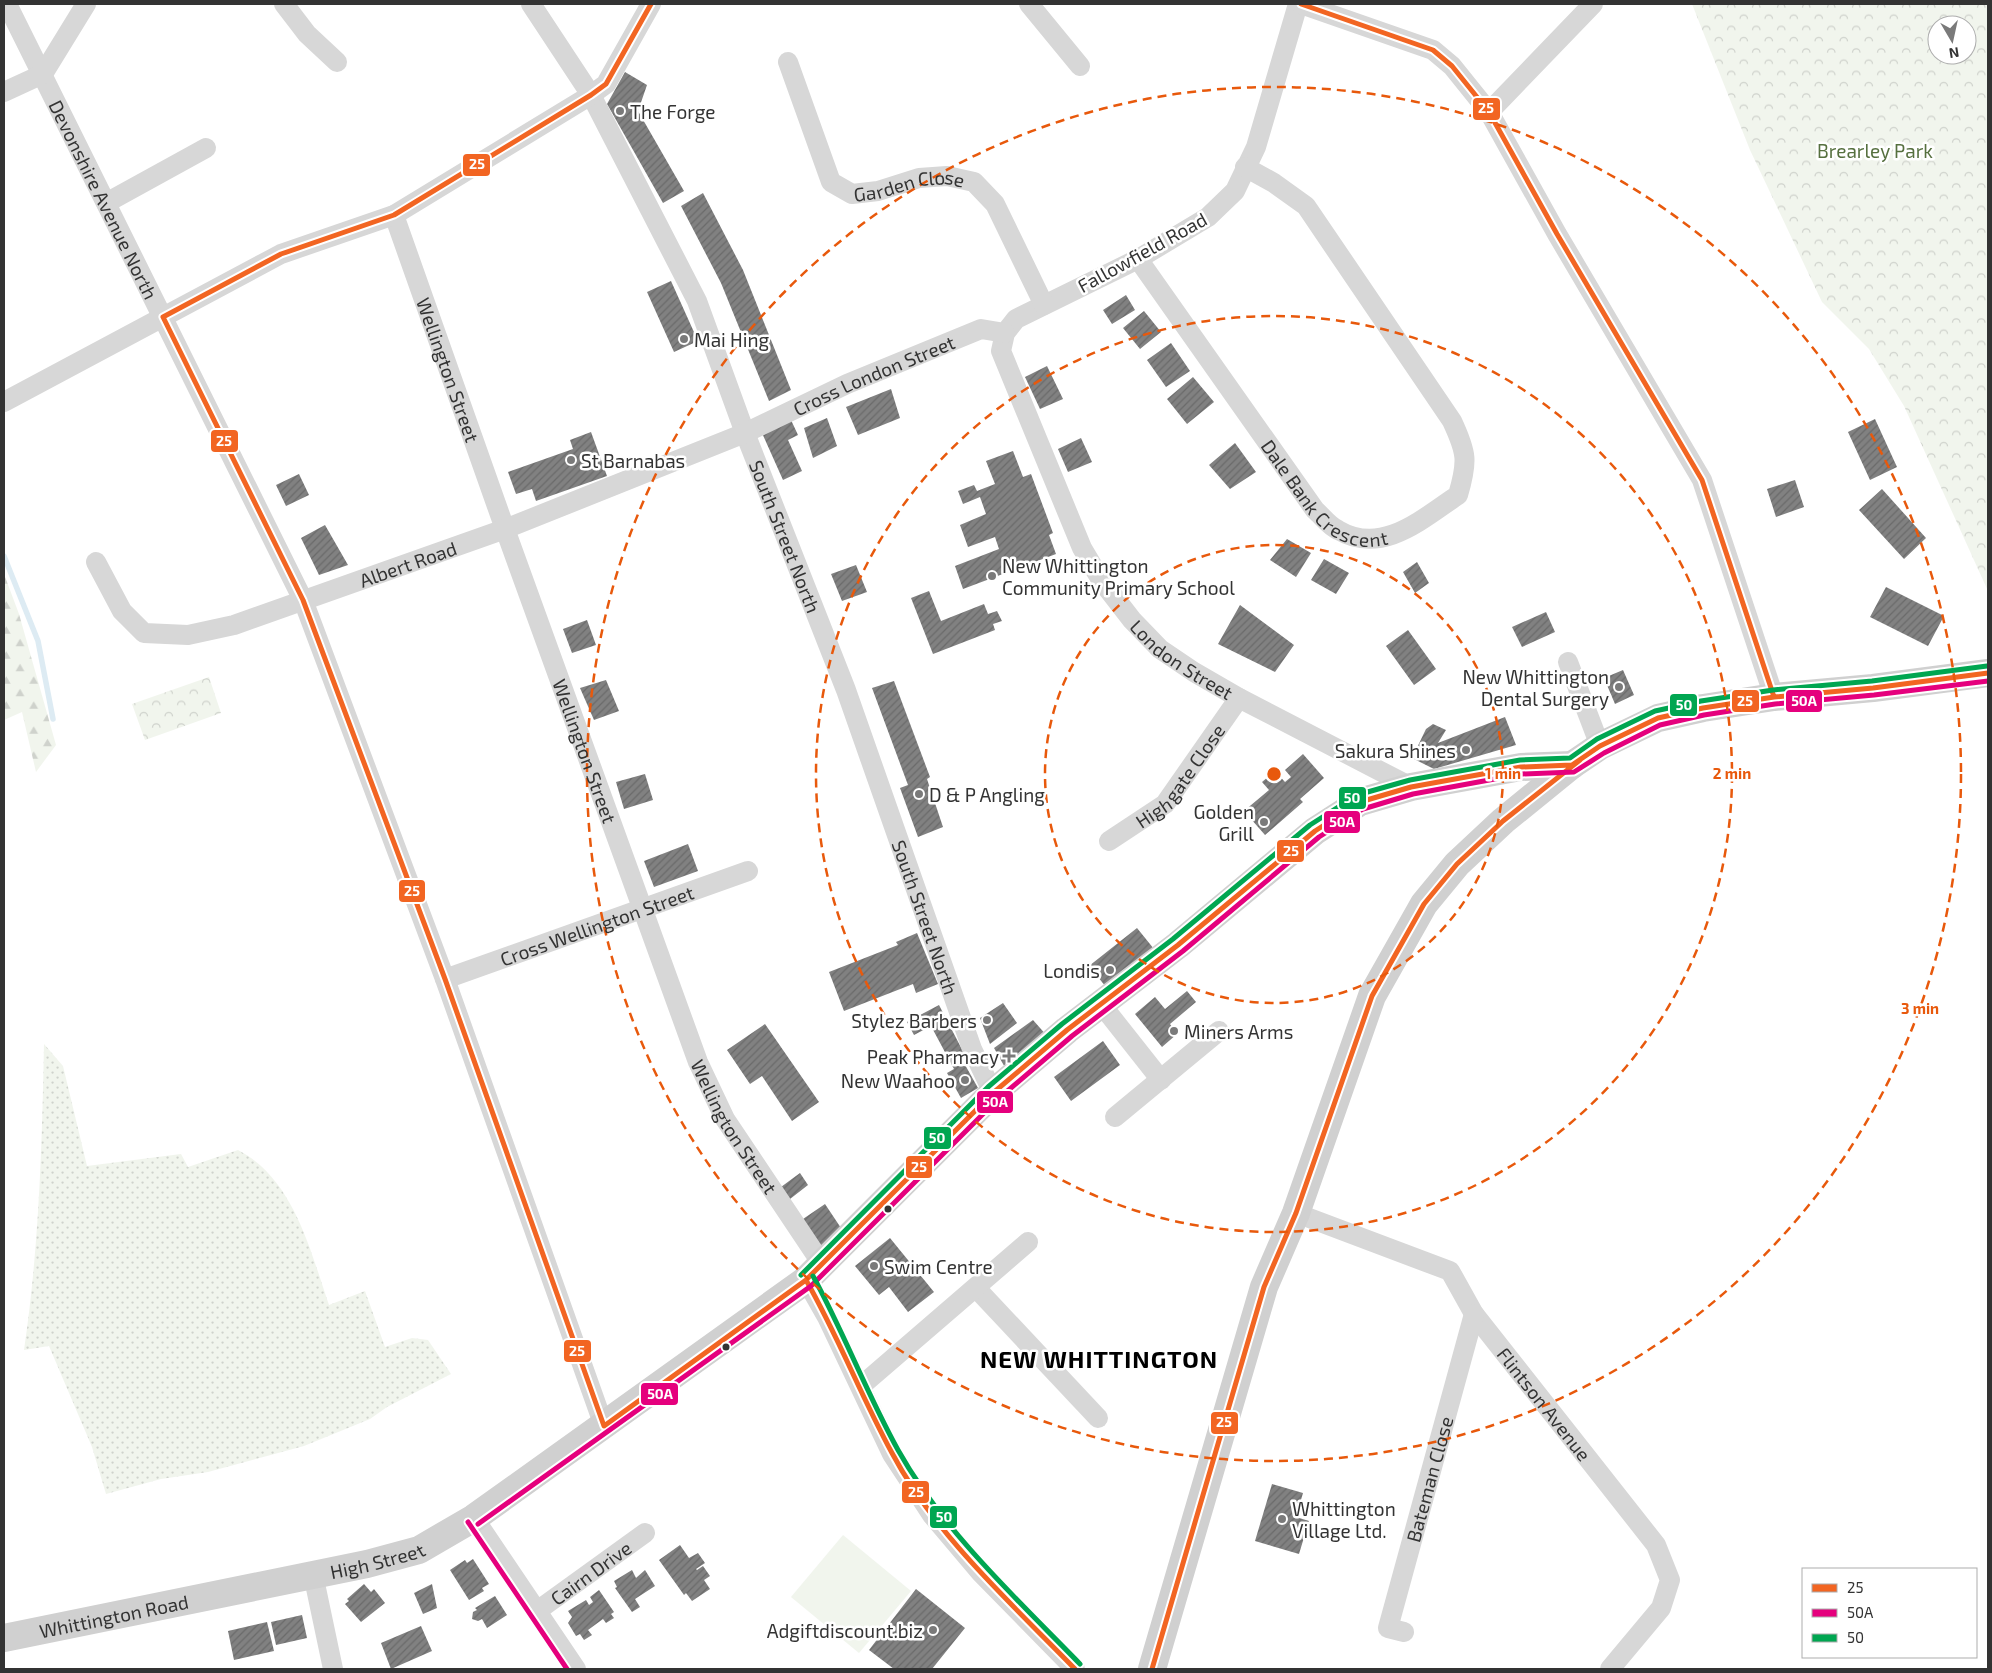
<svg xmlns="http://www.w3.org/2000/svg" width="1992" height="1673" font-family="'Exo 2',sans-serif">
<style>
.grass{fill:url(#grass-dots)}
.forest{fill:url(#forest-firs)}
.park{fill:url(#park-crowns);fill-rule:evenodd}
.pitch{fill:#f1f5ed}
.lines{fill:none;stroke-linecap:round;stroke-linejoin:round}
.stream{stroke:#ddebf3;stroke-width:5.5}
.building{fill:url(#building-hatch)}
.street{stroke:#d7d7d7;stroke-width:20}
.secondary{stroke:#d0d0d0;stroke-width:28}
.bus-1-casing{stroke:#fff;stroke-width:9}
.bus-2-casing{stroke:#fff;stroke-width:9}
.bus-3-casing{stroke:#fff;stroke-width:9}
.bus-1{stroke:#f26522;stroke-width:5}
.bus-2{stroke:#e5007d;stroke-width:5}
.bus-3{stroke:#00a651;stroke-width:5}
.ring{fill:none;stroke:#e8590c;stroke-width:2.5;stroke-dasharray:9 6}
.poi-dot{fill:#7a7a7a;stroke:#fff;stroke-width:2}
.bus-dot{fill:#333;stroke:#fff;stroke-width:2}
.labels{text-anchor:middle;dominant-baseline:central;stroke-width:5;stroke-linejoin:round;paint-order:stroke}
.poi-label{font-size:19px;fill:#333;stroke:#fff;text-anchor:start}
.park-label{font-size:19px;fill:#56703f;stroke:#fff}
.street-label{font-size:19px;fill:#333;stroke:#fff}
.district-label{font-size:24px;font-weight:bold;letter-spacing:1px;fill:#000;stroke:#fff}
.centre{fill:#e8590c;stroke:#fff;stroke-width:2.5}
.ring-label{font-size:15px;text-anchor:middle;font-weight:bold;fill:#e8590c;stroke:#fff;stroke-width:5;stroke-linejoin:round;paint-order:stroke}
.line-badge{stroke:#fff;stroke-width:2}
.badge-label{font-size:14px;text-anchor:middle;font-weight:bold;fill:#fff}
</style>
<defs>
<pattern id="grass-dots" width="8" height="8" patternUnits="userSpaceOnUse" patternTransform="scale(1.25)"><rect width="8" height="8" fill="#f1f5ed"/><path d="M2 2h.1M6 6h.1" fill="none" stroke="#cfd2cc" stroke-width="1.8" stroke-linecap="round"/></pattern>
<pattern id="forest-firs" width="22" height="20" patternUnits="userSpaceOnUse" patternTransform="scale(1.25)"><rect width="22" height="20" fill="#f1f5ed"/><path d="M5 1l3.5 6h-7zM16 11l3.5 6h-7z" fill="#cfd2cc"/></pattern>
<pattern id="park-crowns" width="20" height="18" patternUnits="userSpaceOnUse" patternTransform="scale(1.25)"><rect width="20" height="18" fill="#f1f5ed"/><path d="M2 6a3 3 0 1 1 6 0M12 15a3 3 0 1 1 6 0" fill="none" stroke="#cfd2cc"/></pattern>
<pattern id="building-hatch" width="6" height="6" patternUnits="userSpaceOnUse" patternTransform="scale(1.25)"><rect width="6" height="6" fill="#818181"/><path d="M-1 1l2-2M0 6l6-6M5 7l2-2" fill="none" stroke="#6a6a6a"/></pattern>
</defs>
<rect width="100%" height="100%" fill="#fff"/>
<path class="grass" d="M44,1044L63,1066L87,1166L181,1154L188,1167L238,1150C294,1179 310,1250 329,1305L365,1291L385,1347L412,1338L428,1340L451,1374L387,1407L370,1419L304,1446L208,1472L161,1479L106,1494L92,1447L49,1346L24,1350C39,1249 42,1147 44,1044Z"/>
<path class="forest" d="M4,574L19,614L56,745L36,772L22,712L4,720Z"/>
<path class="park" d="M1692,4H1988V591L1904,406L1869,349L1822,302L1750,150ZM1937,25H1967V55H1937Z
M209,677L221,713L145,740L132,704Z"/>
<path class="pitch" d="M843,1535L911,1591L859,1653L791,1597Z"/>
<g class="lines">
<path class="stream" d="M4,556L38,641L53,719"/>
</g>
<path class="building" d="M625,72L647,85L638,111L684,191L663,203L607,104Z
M703,193L743,270L791,390L769,401L721,283L681,206Z
M671,281L698,341L674,352L647,292Z
M1126,295L1135,310L1112,324L1103,310Z
M1144,311L1161,332L1140,349L1123,328Z
M1171,343L1190,371L1166,387L1147,360Z
M1047,366L1063,399L1040,409L1025,377Z
M1193,377L1214,402L1187,424L1167,399Z
M891,389L900,418L858,435L846,407Z
M827,418L837,446L813,458L804,428Z
M1875,419L1897,467L1870,480L1848,432Z
M791,420L798,435L788,440L802,471L783,480L762,433Z
M591,432L607,476L536,501L532,489L516,494L508,472L573,449L570,440Z
M1081,438L1092,462L1068,472L1058,449Z
M1235,443L1256,472L1230,489L1209,465Z
M1013,451L1023,477L1031,474L1053,533L1049,535L1056,554L963,589L955,566L999,549L995,537L968,547L960,525L986,514L980,497L963,504L958,491L974,485L977,491L995,484L986,461Z
M299,474L309,495L286,506L276,485Z
M1795,480L1804,507L1776,517L1767,489Z
M1882,489L1926,538L1904,559L1859,510Z
M325,525L348,565L319,575L301,538Z
M1287,539L1311,553L1296,577L1270,560Z
M1324,559L1349,573L1336,594L1311,580Z
M1417,562L1429,583L1415,593L1403,572Z
M856,565L867,592L842,601L831,574Z
M1886,587L1944,616L1928,646L1870,617Z
M929,591L941,621L984,604L988,614L997,611L1002,621L993,624L995,630L933,654L911,598Z
M1240,605L1294,645L1275,672L1218,644Z
M1546,612L1555,632L1522,647L1512,627Z
M587,620L596,645L572,653L563,629Z
M1408,630L1436,669L1414,685L1386,646Z
M1623,670L1634,695L1615,704L1604,678Z
M606,680L619,711L594,720L580,688Z
M894,681L930,777L927,779L943,827L918,837L900,788L908,785L872,688Z
M1505,717L1516,745L1434,769L1412,758L1426,729L1433,724L1446,730L1438,743Z
M1303,754L1324,778L1300,799L1303,802L1265,835L1244,811L1269,790L1262,782L1275,771L1285,782L1291,777L1285,770Z
M645,774L653,800L624,809L616,782Z
M688,844L698,871L654,887L644,861Z
M1137,928L1154,949L1106,987L1089,966Z
M917,933L938,984L916,993L913,984L844,1011L829,972L898,945L896,942Z
M1187,991L1196,1002L1170,1024L1177,1034L1162,1047L1135,1014L1155,997L1165,1009Z
M1003,1003L1017,1023L990,1044L980,1018Z
M939,1005L968,1061L964,1063L978,1088L961,1098L947,1073L954,1069L931,1026L914,1035L907,1022Z
M1033,1020L1048,1037L1007,1071L994,1048Z
M765,1024L819,1102L792,1121L762,1076L750,1084L727,1050Z
M1103,1041L1120,1065L1071,1101L1054,1077Z
M800,1173L808,1185L790,1199L781,1187Z
M825,1204L843,1231L823,1249L803,1219Z
M890,1238L934,1292L908,1312L889,1287L879,1295L855,1266Z
M1272,1484L1303,1493L1296,1517L1309,1521L1299,1554L1255,1541Z
M680,1545L689,1558L698,1553L705,1563L696,1569L697,1570L703,1566L710,1576L704,1580L710,1589L692,1601L686,1593L684,1595L659,1560Z
M473,1559L489,1584L482,1588L484,1591L469,1600L450,1570L465,1560L467,1563Z
M632,1570L636,1578L645,1570L655,1586L635,1599L640,1607L632,1612L615,1588L617,1587L614,1581Z
M364,1584L371,1592L374,1589L385,1603L361,1622L345,1604L349,1601L347,1599Z
M432,1584L437,1608L423,1614L414,1593Z
M916,1589L965,1628L932,1669H894L869,1650Z
M599,1590L614,1612L611,1614L614,1618L606,1623L603,1619L588,1630L592,1635L584,1640L580,1634L576,1636L568,1623L572,1617L568,1611L586,1600L589,1605L593,1602L590,1597Z
M495,1596L507,1615L487,1628L482,1619L478,1621L472,1619L473,1612L477,1610L475,1608Z
M302,1615L307,1638L276,1645L271,1622Z
M267,1622L274,1651L234,1660L228,1631Z
M421,1626L432,1651L391,1669L381,1643Z"/>
<g class="lines">
<g class="street">
<path id="s1" d="M7,4L303,600L445,979L604,1426"/>
<path d="M284,4L307,34L337,62"/>
<path id="s2" d="M531,4L591,95L697,301L745,433L846,690L972,1049L993,1093"/>
<path d="M1029,4L1080,66"/>
<path id="s3" d="M1298,4L1256,147L1235,191L1208,217L1138,259L1016,319L1005,333L1001,351L1082,548L1101,580L1132,620L1160,649L1194,672L1239,698L1411,787"/>
<path d="M1301,4L1433,50L1452,66L1489,112L1557,234L1702,480L1774,697"/>
<path id="s4" d="M788,62L831,182L852,194L878,191L919,178L947,176L974,182L995,204L1044,305"/>
<path d="M4,92L43,74L86,4"/>
<path d="M1489,112L1593,4"/>
<path d="M106,203L206,148"/>
<path id="s5" d="M394,215L505,529L698,1062L725,1119L822,1264"/>
<path id="s6" d="M1138,259L1315,510C1322,516 1329,526 1338,530C1382,556 1422,519 1458,495C1468,461 1467,453 1452,421L1306,206L1274,183L1245,167"/>
<path d="M4,402L281,254L394,215L591,95L606,84L651,4"/>
<path id="s7" d="M96,562L122,611L144,633L188,635L234,625L505,529L745,433L847,384L981,329L1005,333"/>
<path d="M1568,662L1600,746"/>
<path id="s8" d="M1109,841L1165,804L1239,698"/>
<path id="s9" d="M445,979L748,871"/>
<path d="M1101,1004L1161,1080"/>
<path d="M1115,1117L1219,1031"/>
<path id="s10" d="M1296,1213L1450,1271L1474,1314L1656,1545L1670,1580L1661,1608L1610,1669"/>
<path d="M806,1280L827,1317L892,1454L932,1515L981,1573L1075,1669"/>
<path d="M976,1288L1098,1418"/>
<path d="M861,1386L1028,1242"/>
<path d="M474,1518L576,1669"/>
<path d="M313,1574L333,1669"/>
<path id="s11" d="M537,1611L645,1533"/>
<path id="s12" d="M1404,1632L1388,1628L1474,1314"/>
</g>
<g class="secondary">
<path id="s13" d="M4,1638L367,1564L419,1550L474,1518L806,1280L993,1093L1067,1030L1178,945L1315,831L1360,802L1411,787L1521,767L1572,765"/>
<path d="M1152,1669L1264,1287L1296,1213L1372,996L1424,904L1457,864L1503,821L1572,765L1600,746L1658,718L1703,708L1774,697L1873,688L1988,673"/>
</g>
<defs>
<path id="bus-1" d="M651,4L606,84L591,95L394,215L281,254L163,317L303,600L445,979L604,1426L806,1280L993,1093L1067,1030L1178,945L1315,831L1360,802L1411,787L1521,767L1572,765L1600,746L1658,718L1703,708L1774,697L1873,688L1988,673
M1301,4L1433,50L1452,66L1489,112L1557,234L1702,480L1774,697
M806,1280C838,1336 861,1396 892,1453C936,1536 1010,1602 1075,1669
M1152,1669L1264,1287L1296,1213L1372,996L1424,904L1457,864L1503,821L1580,760"/>
<path id="bus-2" d="M468,1522L567,1669
M478,1524L811,1286L998,1099L1072,1036L1183,951L1319,837L1363,809L1413,794L1522,774L1574,772L1604,753L1660,725L1704,715L1775,704L1874,695L1988,681"/>
<path id="bus-3" d="M801,1275L988,1087L1062,1024L1173,939L1310,825L1357,795L1410,780L1520,760L1570,758L1597,739L1655,711L1701,701L1773,690L1872,681L1987,666
M813,1276C844,1333 867,1394 898,1450C944,1532 1015,1597 1080,1664"/>
</defs>
<use href="#bus-1" class="bus-1-casing"/>
<use href="#bus-2" class="bus-2-casing"/>
<use href="#bus-3" class="bus-3-casing"/>
<use href="#bus-1" class="bus-1"/>
<use href="#bus-2" class="bus-2"/>
<use href="#bus-3" class="bus-3"/>
</g>
<g class="ring">
<circle cx="1274" cy="774" r="229"/>
<circle cx="1274" cy="774" r="458"/>
<circle cx="1274" cy="774" r="687"/>
</g>
<g class="poi-dot">
<circle cx="620" cy="111" r="5"/>
<circle cx="684" cy="339" r="5"/>
<circle cx="571" cy="460" r="5"/>
<circle cx="992" cy="576" r="5"/>
<circle cx="1619" cy="687" r="5"/>
<circle cx="1466" cy="750" r="5"/>
<circle cx="919" cy="794" r="5"/>
<circle cx="1264" cy="822" r="5"/>
<circle cx="1110" cy="970" r="5"/>
<circle cx="987" cy="1020" r="5"/>
<circle cx="1174" cy="1031" r="5"/>
<path d="M1006.5 1048.5h5v5h5v5h-5v5h-5v-5h-5v-5h5z"/>
<circle cx="965" cy="1080" r="5"/>
<circle cx="874" cy="1266" r="5"/>
<circle cx="1282" cy="1519" r="5"/>
<circle cx="933" cy="1630" r="5"/>
</g>
<g class="bus-dot">
<circle cx="888" cy="1209" r="4.5"/>
<circle cx="726" cy="1347" r="4.5"/>
</g>
<g class="labels">
<g class="poi-label">
<text x="630" y="111">The Forge</text>
<text x="694" y="339">Mai Hing</text>
<text x="581" y="460">St Barnabas</text>
<text x="1002" y="565">New Whittington<tspan x="1002" dy="22">Community Primary School</tspan></text>
<text x="1609" y="676" text-anchor="end">New Whittington<tspan x="1609" dy="22">Dental Surgery</tspan></text>
<text x="1456" y="750" text-anchor="end">Sakura Shines</text>
<text x="929" y="794">D &amp; P Angling</text>
<text x="1254" y="811" text-anchor="end">Golden<tspan x="1254" dy="22">Grill</tspan></text>
<text x="1100" y="970" text-anchor="end">Londis</text>
<text x="977" y="1020" text-anchor="end">Stylez Barbers</text>
<text x="1184" y="1031">Miners Arms</text>
<text x="999" y="1056" text-anchor="end">Peak Pharmacy</text>
<text x="955" y="1080" text-anchor="end">New Waahoo</text>
<text x="884" y="1266">Swim Centre</text>
<text x="1292" y="1508">Whittington<tspan x="1292" dy="22">Village Ltd.</tspan></text>
<text x="923" y="1630" text-anchor="end">Adgiftdiscount.biz</text>
</g>
<g class="park-label">
<text x="1875" y="150">Brearley Park</text>
</g>
<g class="street-label">
<text stroke="none"><textPath href="#s4" startOffset="210">Garden Close</textPath></text>
<text stroke="none"><textPath href="#s1" startOffset="218">Devonshire Avenue North</textPath></text>
<text transform="translate(1142 252) rotate(-29)">Fallowfield Road</text>
<text stroke="none"><textPath href="#s5" startOffset="164">Wellington Street</textPath></text>
<text stroke="none"><textPath href="#s7" startOffset="865">Cross London Street</textPath></text>
<text stroke="none"><textPath href="#s6" startOffset="306">Dale Bank Crescent</textPath></text>
<text stroke="none"><textPath href="#s2" startOffset="592">South Street North</textPath></text>
<text stroke="none"><textPath href="#s7" startOffset="362">Albert Road</textPath></text>
<text stroke="none"><textPath href="#s3" startOffset="854">London Street</textPath></text>
<text stroke="none"><textPath href="#s5" startOffset="569">Wellington Street</textPath></text>
<text stroke="none"><textPath href="#s8" startOffset="98">Highgate Close</textPath></text>
<text stroke="none"><textPath href="#s2" startOffset="998">South Street North</textPath></text>
<text stroke="none"><textPath href="#s9" startOffset="161">Cross Wellington Street</textPath></text>
<text stroke="none"><textPath href="#s5" startOffset="974">Wellington Street</textPath></text>
<text stroke="none"><textPath href="#s10" startOffset="328">Flintson Avenue</textPath></text>
<text stroke="none"><textPath href="#s12" startOffset="171">Bateman Close</textPath></text>
<text stroke="none"><textPath href="#s13" startOffset="381">High Street</textPath></text>
<text stroke="none"><textPath href="#s11" startOffset="66">Cairn Drive</textPath></text>
<text stroke="none"><textPath href="#s13" startOffset="112">Whittington Road</textPath></text>
</g>
<g class="district-label">
<text x="1099" y="1358">NEW WHITTINGTON</text>
</g>
</g>
<circle cx="1274" cy="774" r="8" class="centre"/>
<g class="ring-label">
<text x="1503" y="779">1 min</text>
<text x="1732" y="779">2 min</text>
<text x="1920" y="1014">3 min</text>
</g>
<g class="line-badge">
<rect x="1472" y="97" width="29" height="24" rx="5" fill="#f26522"/>
<rect x="462" y="153" width="29" height="24" rx="5" fill="#f26522"/>
<rect x="210" y="429" width="29" height="24" rx="5" fill="#f26522"/>
<rect x="1785" y="689" width="38" height="24" rx="5" fill="#e5007d"/>
<rect x="1731" y="689" width="29" height="24" rx="5" fill="#f26522"/>
<rect x="1669" y="693" width="29" height="24" rx="5" fill="#00a651"/>
<rect x="1338" y="786" width="29" height="24" rx="5" fill="#00a651"/>
<rect x="1323" y="810" width="38" height="24" rx="5" fill="#e5007d"/>
<rect x="1276" y="839" width="29" height="24" rx="5" fill="#f26522"/>
<rect x="398" y="879" width="28" height="24" rx="5" fill="#f26522"/>
<rect x="976" y="1090" width="38" height="24" rx="5" fill="#e5007d"/>
<rect x="923" y="1126" width="29" height="24" rx="5" fill="#00a651"/>
<rect x="905" y="1155" width="28" height="24" rx="5" fill="#f26522"/>
<rect x="563" y="1339" width="29" height="24" rx="5" fill="#f26522"/>
<rect x="640" y="1382" width="39" height="24" rx="5" fill="#e5007d"/>
<rect x="1210" y="1411" width="29" height="24" rx="5" fill="#f26522"/>
<rect x="901" y="1480" width="29" height="24" rx="5" fill="#f26522"/>
<rect x="929" y="1505" width="29" height="24" rx="5" fill="#00a651"/>
</g>
<g class="badge-label">
<text x="1486" y="113">25</text>
<text x="477" y="169">25</text>
<text x="224" y="446">25</text>
<text x="1804" y="706">50A</text>
<text x="1745" y="706">25</text>
<text x="1684" y="710">50</text>
<text x="1352" y="803">50</text>
<text x="1342" y="827">50A</text>
<text x="1291" y="856">25</text>
<text x="412" y="896">25</text>
<text x="995" y="1107">50A</text>
<text x="937" y="1143">50</text>
<text x="919" y="1172">25</text>
<text x="577" y="1356">25</text>
<text x="660" y="1399">50A</text>
<text x="1224" y="1427">25</text>
<text x="916" y="1497">25</text>
<text x="944" y="1522">50</text>
</g>
<rect width="1992" height="1673" fill="none" stroke="#333333" stroke-width="10"/>
<rect x="1802" y="1568" width="175" height="90" fill="#ffffff" stroke="#adadad"/>
<rect x="1812" y="1584" width="25" height="8" fill="#f26522" stroke="#adadad"/>
<text x="1847" y="1593" font-size="15" fill="#333333">25</text>
<rect x="1812" y="1609" width="25" height="8" fill="#e5007d" stroke="#adadad"/>
<text x="1847" y="1618" font-size="15" fill="#333333">50A</text>
<rect x="1812" y="1634" width="25" height="8" fill="#00a651" stroke="#adadad"/>
<text x="1847" y="1643" font-size="15" fill="#333333">50</text>
<g transform="translate(1952 40) rotate(171)"><circle r="24" fill="#ffffff" stroke="#adadad"/>
<path d="M0-4L9 19L0 12L-9 19Z" fill="#7a7a7a"/>
<text y="-8" font-size="14" font-weight="bold" text-anchor="middle" fill="#333333">N</text>
</g>
</svg>
